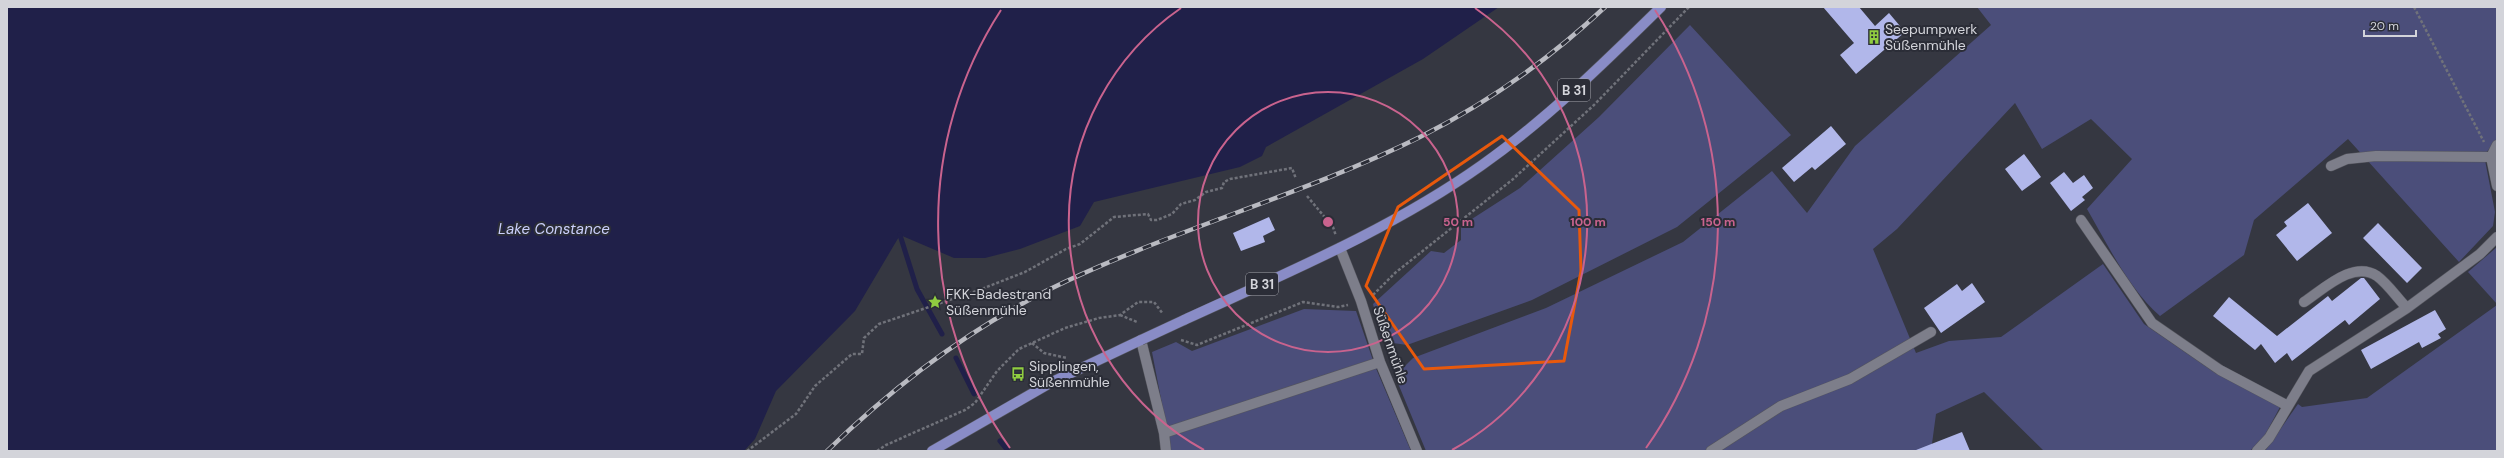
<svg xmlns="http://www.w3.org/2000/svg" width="2504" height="458" font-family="'DM Sans',sans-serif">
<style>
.green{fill:#4b4e7a}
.water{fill:#202049}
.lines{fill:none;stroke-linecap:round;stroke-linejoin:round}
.stream{stroke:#202049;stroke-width:5}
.building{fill:#b1b7ea}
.minor-casing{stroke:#54555d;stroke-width:11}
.major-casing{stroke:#54555d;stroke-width:11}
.path{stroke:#70727a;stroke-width:2.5;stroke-dasharray:3 2;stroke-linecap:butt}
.minor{stroke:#7d7e8a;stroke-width:10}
.major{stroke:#898cc6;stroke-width:10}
.rail-casing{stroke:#b9bac1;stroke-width:4.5}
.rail{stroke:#2b2d37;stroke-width:3;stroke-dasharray:9;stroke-linecap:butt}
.major-bridge-casing{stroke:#54555d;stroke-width:11;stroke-linecap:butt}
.major-bridge{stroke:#898cc6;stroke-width:10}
.marked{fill:none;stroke:#e8590c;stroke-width:3;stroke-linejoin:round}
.ring{fill:none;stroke:#c9638e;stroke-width:2}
.labels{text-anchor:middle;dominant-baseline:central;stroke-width:4;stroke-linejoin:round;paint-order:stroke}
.shield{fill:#2b2d37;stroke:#a1a2a9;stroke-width:1}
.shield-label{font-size:13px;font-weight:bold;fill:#d3d4da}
.poi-label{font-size:14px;fill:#d3d4da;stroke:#2b2d37;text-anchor:start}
.street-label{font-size:14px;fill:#d3d4da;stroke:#2b2d37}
.water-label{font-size:15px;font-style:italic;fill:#cacffb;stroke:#2b2d37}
.centre{fill:#c9638e;stroke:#2b2d37;stroke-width:2}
.ring-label{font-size:12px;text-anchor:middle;font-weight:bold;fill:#c9638e;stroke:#2b2d37;stroke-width:4;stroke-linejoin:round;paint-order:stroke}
</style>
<rect width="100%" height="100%" fill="#353741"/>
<path class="green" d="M1977,7H2497V140L2484,155L2495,212L2493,226L2459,262L2348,139L2254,220L2244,255L2160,316C2128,288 2108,245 2087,209L2132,159L2091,119L2042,149L2015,103L1897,229L1873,249L1916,353L1949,341L2001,337L2103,264L2144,324L2217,374L2280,407L2265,435L2250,451H2044L1984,392L1936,414L1931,451H1426L1395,376L1413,358L1546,308L1683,242L1772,171L1807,213L1855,146L1991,25Z
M1690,25L1791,135L1677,227L1532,300L1407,345L1393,343L1381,335L1373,304L1431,251L1444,253L1461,240V226L1520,188L1599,117Z
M2497,247V304L2468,272Z
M2497,305V451H2265L2298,404L2302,407L2367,398Z
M1304,309L1356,311L1375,366L1411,451H1171L1152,352L1176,342L1192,351Z"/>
<path class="water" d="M7,7H1499L1423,59L1266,147L1262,156L1240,167L1094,202L1080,226L1020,249L985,258H954L900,235L855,311L776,391L755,439L744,451H7Z"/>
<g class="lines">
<path class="stream" d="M900,235L917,289L942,334
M956,358L974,394
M1000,441L1008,451"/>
</g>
<path class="building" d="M1823,7H1859L1875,26L1889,13L1905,32L1856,74L1840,55L1854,43Z
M1831,126L1846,144L1815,170L1812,167L1794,182L1782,168Z
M2024,154L2041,177L2022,191L2005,169Z
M2064,172L2073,183L2084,175L2093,188L2082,197L2085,200L2071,211L2050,183Z
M2308,203L2332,233L2297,261L2276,235L2287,226L2284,222Z
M1269,217L1275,230L1263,236L1265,242L1241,251L1233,233Z
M2378,223L2422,268L2407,283L2363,238Z
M2361,278H2364L2380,299L2349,325L2345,320L2292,361L2287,353L2275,363L2261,344L2255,350L2213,316L2229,297L2277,336L2328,296L2332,301Z
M1972,283L1985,302L1941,333L1924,308L1957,284L1962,291Z
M2435,310L2446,329L2438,334L2441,338L2422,348L2419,342L2371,369L2361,350Z
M1962,432L1970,451H1916V450Z"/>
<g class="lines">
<defs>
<path id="minor" d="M2497,145L2491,157L2497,186
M2331,166L2347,159L2376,156L2491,157
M2081,220L2152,323L2220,370L2288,406
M1340,248L1361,301L1380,362L1417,451
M2304,302C2324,289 2353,260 2377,276C2388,284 2398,299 2407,308
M1141,340L1164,433
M1166,451L1164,433L1380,362
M1711,451L1781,406L1850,379L1931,332
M2257,451L2269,438L2309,371L2407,308L2480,254L2497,237"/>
<path id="major" d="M1184,320C1284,274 1392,229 1482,165C1547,119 1604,63 1661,7
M932,451L1052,382L1141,340"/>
</defs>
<use href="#minor" class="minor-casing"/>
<use href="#major" class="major-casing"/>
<path class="path" d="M2414,7L2484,142
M1307,196L1333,227L1336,236
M1373,295L1395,273L1512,180L1594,105L1689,7
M1120,315L1137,322
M1181,340L1197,345L1303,302L1338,307L1348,305
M1032,343L1044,353L1067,358
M747,451L796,414L815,386L852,354H862L864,338L879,324L979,290L1025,272L1066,249L1080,244L1114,217L1148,214L1151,220H1157L1172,214L1181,204L1195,200L1206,192L1222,188L1224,182L1230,179L1292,168L1296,179
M877,451L886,445L965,410L975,403L997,371L1019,349L1065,328L1099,318L1120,315L1138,302H1154L1163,314"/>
<use href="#minor" class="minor"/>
<use href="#major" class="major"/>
<defs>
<path id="rail" d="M827,451C892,388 965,332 1046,291C1167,231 1299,197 1420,137C1487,103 1551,58 1605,7"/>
</defs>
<use href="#rail" class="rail-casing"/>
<use href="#rail" class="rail"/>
<defs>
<path id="major-bridge" d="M1141,340L1184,320"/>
</defs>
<use href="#major-bridge" class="major-bridge-casing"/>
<use href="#major-bridge" class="major-bridge"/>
</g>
<path class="marked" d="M1502,136L1579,210L1581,271L1564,361L1424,369L1366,286L1398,207Z"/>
<g class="ring">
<circle cx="1328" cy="222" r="130"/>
<path d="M1204 450A260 260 0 0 1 1181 8M1475 8A260 260 0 0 1 1452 450"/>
<path d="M1010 448A390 390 0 0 1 1001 10M1655 10A390 390 0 0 1 1646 448"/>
</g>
<defs>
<symbol id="building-bare" viewBox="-9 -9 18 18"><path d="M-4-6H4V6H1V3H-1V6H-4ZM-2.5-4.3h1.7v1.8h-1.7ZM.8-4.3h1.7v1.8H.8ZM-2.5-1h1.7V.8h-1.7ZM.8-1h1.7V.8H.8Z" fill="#90cd40" stroke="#2b2d37" stroke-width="2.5" paint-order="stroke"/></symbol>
<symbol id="sight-bare" viewBox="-9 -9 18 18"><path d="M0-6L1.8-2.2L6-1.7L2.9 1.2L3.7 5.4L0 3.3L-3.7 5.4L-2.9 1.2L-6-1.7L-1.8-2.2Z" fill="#90cd40" stroke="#2b2d37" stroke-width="2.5" paint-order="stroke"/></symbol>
<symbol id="bus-bare" viewBox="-9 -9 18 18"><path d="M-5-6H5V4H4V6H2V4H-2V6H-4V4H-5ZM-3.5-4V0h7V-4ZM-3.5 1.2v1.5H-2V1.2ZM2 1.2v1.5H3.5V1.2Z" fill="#90cd40" stroke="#2b2d37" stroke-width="2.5" paint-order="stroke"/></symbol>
</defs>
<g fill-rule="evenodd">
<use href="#building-bare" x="1864" y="27" width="20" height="20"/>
<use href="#sight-bare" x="925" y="292" width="20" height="20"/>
<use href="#bus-bare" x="1008" y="364" width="20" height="20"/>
</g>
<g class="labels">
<g class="shield">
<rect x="1558" y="79" width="32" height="22" rx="3"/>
<rect x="1246" y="273" width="32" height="22" rx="3"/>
</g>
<g class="shield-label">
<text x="1574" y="90">B 31</text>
<text x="1262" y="284">B 31</text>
</g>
<g class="poi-label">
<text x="1885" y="29">Seepumpwerk<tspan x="1885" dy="16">Süßenmühle</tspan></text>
<text x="946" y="294">FKK-Badestrand<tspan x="946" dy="16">Süßenmühle</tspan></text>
<text x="1029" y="366">Sipplingen,<tspan x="1029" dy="16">Süßenmühle</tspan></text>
</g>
<g class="street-label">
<text transform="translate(1391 345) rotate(71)">Süßenmühle</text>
</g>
<g class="water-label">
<text x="554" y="229">Lake Constance</text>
</g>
</g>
<circle cx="1328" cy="222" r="6" class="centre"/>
<g class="ring-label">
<text x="1458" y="226">50 m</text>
<text x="1588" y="226">100 m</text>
<text x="1718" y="226">150 m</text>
</g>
<rect width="2504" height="458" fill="none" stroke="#d3d4da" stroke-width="16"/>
<path d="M2364 30v6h52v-6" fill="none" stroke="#d3d4da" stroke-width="2"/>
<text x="2370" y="30" font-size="12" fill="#d3d4da" stroke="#2b2d37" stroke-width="3" paint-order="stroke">20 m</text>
</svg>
